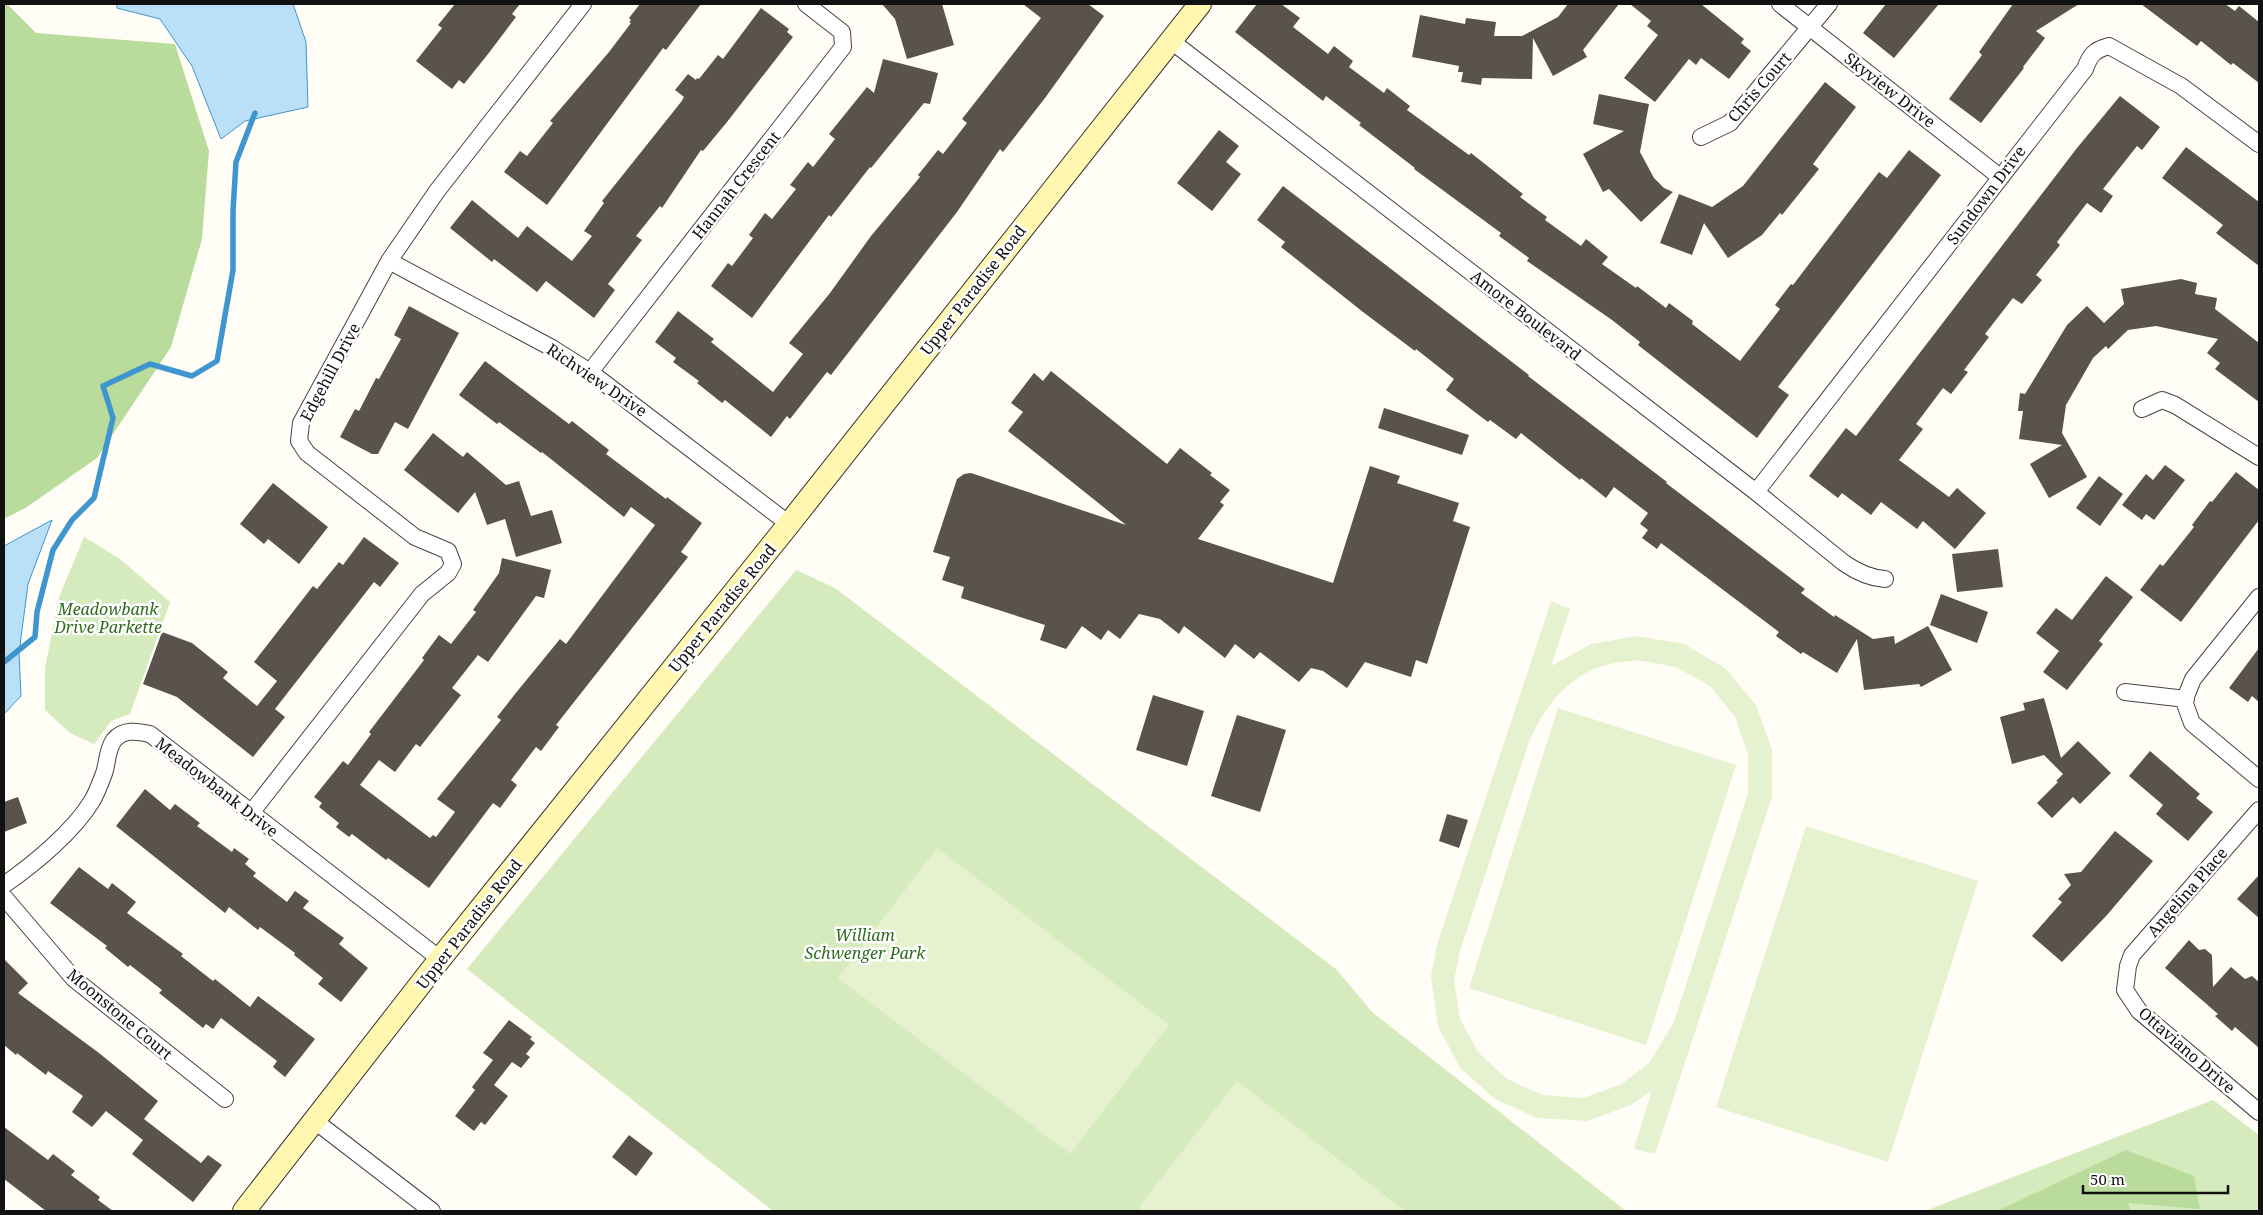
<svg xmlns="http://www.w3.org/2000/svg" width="2263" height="1215" font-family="'Noto Serif',serif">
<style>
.green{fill:#d5ebbd}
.forest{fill:#b9dc9c}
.pitch{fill:#e6f2cf;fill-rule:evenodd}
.water{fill:#b9e0f7;stroke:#3f96cf}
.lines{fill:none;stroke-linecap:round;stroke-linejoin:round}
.stream{stroke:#3f96cf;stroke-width:5.5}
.building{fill:#5a524d}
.minor-casing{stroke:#444;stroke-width:18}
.secondary-casing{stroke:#333;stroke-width:24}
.minor{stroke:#fff;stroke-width:16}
.secondary{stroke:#fff6b0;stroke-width:22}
.labels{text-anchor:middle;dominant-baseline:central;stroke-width:5;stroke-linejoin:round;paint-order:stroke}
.street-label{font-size:16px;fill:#111;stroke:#fff}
.park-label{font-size:16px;font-style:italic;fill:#2f6b1f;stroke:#fff}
</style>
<rect width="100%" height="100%" fill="#fffdf5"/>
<path class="green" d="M84,537L120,559L170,602L130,714L111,721L94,744L70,733L45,710V668L59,597Z
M796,570L835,588L1337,970L1372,1012L1626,1211H773L467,969Z
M2213,1100L2259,1135V1211H1925Z"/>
<path class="forest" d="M4,4H7L36,33L175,44L209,151L202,239L171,347L97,458L27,507L4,519Z
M2126,1150L2194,1176L2200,1209L2128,1203L2131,1211H1997Z"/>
<path class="pitch" d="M1551,601L1570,609L1551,666L1591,644L1637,636L1684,644L1725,668L1756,705L1772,750V797L1655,1154L1634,1149L1652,1090L1631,1105L1587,1121L1537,1118L1495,1099L1460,1068L1438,1026L1431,976L1437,945ZM1637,660L1676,667L1710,686L1735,717L1748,754V793L1674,1022L1649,1063L1620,1085L1583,1098L1543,1095L1507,1079L1479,1053L1460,1019L1454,980L1460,951L1529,742C1544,709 1563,681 1599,667C1610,663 1625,662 1637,660Z
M1558,708L1736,765L1646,1045L1469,988Z
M1806,826L1978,881L1888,1162L1716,1107Z
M937,848L1169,1025L1070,1154L838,978Z
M1237,1081L1405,1211H1145L1139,1207Z"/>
<path class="water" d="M117,4H293L306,42L308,107L245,121L221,139L192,66L160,19L117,8Z
M52,520L28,584L19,653L21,696L4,714V546Z"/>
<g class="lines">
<path class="stream" d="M4,662L35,637L37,612L53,550L72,520L94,498L113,418L103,386L150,364L192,376L217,361L233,270V211L236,162L255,113"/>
</g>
<path class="building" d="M455,4H520L512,14L516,17L488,54L464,84L459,80L452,89L416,61L442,28L438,25Z
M640,4H701L666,50L663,48L547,205L504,172L520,151L527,156L553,123L550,121L609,52L631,23L629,22L631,20L629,18Z
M882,4H942L954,45L907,59L895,19Z
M1023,4H1088L1104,16L1045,98L1003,152L1000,149L957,212L831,375L827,372L790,419L787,416L771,437L725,400L722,403L697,383L699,381L673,362L676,358L655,342L678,311L714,339L711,342L773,392L803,354L789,343L830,293L871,236L920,177L918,175L938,150L943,154L967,123L962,119L1041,18Z
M1257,4H1281L1300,18L1293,27L1328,54L1334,46L1353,61L1349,67L1384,93L1387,88L1410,106L1407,110L1469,155L1471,153L1523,194L1520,197L1547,217L1545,220L1581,246L1586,239L1608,257L1602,264L1636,288L1637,286L1666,308L1669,303L1693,321L1692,324L1740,361L1780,309L1775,305L1791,284L1793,285L1879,172L1887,178L1909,150L1941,175L1778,387L1789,395L1757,438L1638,345L1640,342L1612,320L1527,261L1529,258L1499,236L1501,233L1414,169L1415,168L1359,125L1361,123L1326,96L1323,101L1235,32Z
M1568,4H1619L1583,50L1587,57L1553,76L1533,38L1532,79L1482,78L1481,85L1461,82L1463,72H1458L1459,66L1412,57L1420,15L1465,24L1466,18L1496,22L1494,36H1522L1558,17Z
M1630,4H1701L1744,39L1741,43L1751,51L1729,79L1701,58L1696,65L1689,59L1655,102L1624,78L1658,35L1647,26L1651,21Z
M1886,4H1939L1894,58L1863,33Z
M2013,4H2079L2036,31L2045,38L2023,67L2024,68L1981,123L1949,99L1982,55L1979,52Z
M2141,4H2225L2235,11L2239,6L2259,22V83L2233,63L2231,65L2201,41L2197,46Z
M761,8L789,29L787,32L793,37L727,122L703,151L701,150L662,208L660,206L636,236L642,240L608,284L615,290L594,318L546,281L537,292L494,259L492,262L450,228L472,200L518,238L527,226L572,261L592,236L584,231L604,203L602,201L681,102L684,97L675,90L688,74L696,80L697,78L699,79L718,55L723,59Z
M883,59L938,73L930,104L924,103L871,168L870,167L831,217L829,215L752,318L711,286L728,263L732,266L753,238L749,235L765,213L772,219L796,189L790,185L808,162L813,167L835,139L829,134L867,87L874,93Z
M1825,82L1856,107L1813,164L1819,169L1782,215L1780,213L1762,235L1728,258L1704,223L1692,255L1660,243L1679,194L1712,207L1743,186Z
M1599,94L1649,104L1640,152L1654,178L1664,188L1673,192L1641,222L1609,189L1603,192L1583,154L1624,131L1593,124Z
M2120,96L2160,127L2142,150L2137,146L2103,189L2113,196L2101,213L2087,203L2057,242L2060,245L2036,275L2042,280L2022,304L2013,298L1985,334L1989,337L1964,370L1968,372L1951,394L1943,388L1916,424L1923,429L1899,460L1949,497L1957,488L1986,513L1955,549L1923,521L1917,529L1881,502L1871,515L1842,493L1838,498L1809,476L1846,428L1856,436L2077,148Z
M1219,130L1239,146L1226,162L1241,174L1212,211L1177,183Z
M2186,147L2259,202V266L2216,233L2223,225L2162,178Z
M1283,186L1529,375L1528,376L1667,482L1666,483L1805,589L1801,593L1834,617L1835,615L1873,639L1894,636L1895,644L1928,626L1952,670L1921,687L1919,684L1864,690L1857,639L1837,673L1803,652L1801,654L1776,636L1779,632L1661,543L1657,549L1642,538L1648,530L1640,524L1648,513L1614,487L1606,498L1581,478L1580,480L1521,433L1516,439L1490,420L1488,422L1476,413L1446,390L1454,379L1416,349L1415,351L1363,312L1281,247L1285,242L1257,220Z
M2181,279L2197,283L2195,294L2217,298L2215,309L2259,343V402L2215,369L2220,363L2207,353L2218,339L2156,326L2128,330L2108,349L2106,346L2093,358L2066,405L2062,433L2087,477L2049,498L2030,464L2062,445L2019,439L2023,411H2018L2020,393L2025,394L2067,325L2087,306L2104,323L2124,304L2121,289Z
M409,306L459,333L408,429L395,422L378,454H372L340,437L355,409L359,411L376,378L379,379L401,339L394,335Z
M485,361L569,424L572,421L609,450L606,454L666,499L667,497L702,523L681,552L688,557L556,725L559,727L541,751L536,747L511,780L517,785L500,808L493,803L429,888L388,858L386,860L352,834L349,837L336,827L339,823L319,807L322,803L314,797L343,761L348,765L371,734L369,732L424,660L422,658L439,635L451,644L476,612L473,610L499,573L502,558L551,570L544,598L536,596L488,662L478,655L452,688L461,695L420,747L416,744L395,772L379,760L360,785L430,838L433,835L436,837L455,812L437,799L501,720L497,717L515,694L560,639L566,644L655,525L631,507L624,517L542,452L541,453L499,422L497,424L459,395Z
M1051,371L1167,464L1180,448L1212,473L1210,475L1230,490L1220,502L1224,505L1198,539L1333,583L1370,466L1400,476L1397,483L1459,503L1453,521L1470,527L1427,664L1416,660L1411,677L1365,662L1347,688L1323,671L1311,668L1299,682L1260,652L1254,659L1235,644L1225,658L1184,626L1179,634L1160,619L1139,614L1120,639L1108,630L1101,640L1082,626L1066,649L1040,640L1045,625L961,598L964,587L942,580L950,557L933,552L957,479L964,474L971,473L1126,525L1008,431L1023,412L1011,403L1034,373L1043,381Z
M1384,408L1469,435L1462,455L1378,428Z
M433,433L463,457L467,452L506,485L519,481L531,516L552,510L562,543L516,557L505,519L487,525L475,492L458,513L404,470Z
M2165,465L2185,480L2154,520L2146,514L2142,520L2122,505L2146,474L2153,480Z
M2236,472L2259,490V520L2181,622L2140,590L2160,564L2163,566L2194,527L2192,525L2210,501L2212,502Z
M2099,476L2123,494L2100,526L2076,508Z
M273,483L328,527L299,564L268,539L264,544L240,524Z
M364,537L399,563L380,587L374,582L275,709L285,717L253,757L177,697L143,684L162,632L192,643L228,672L223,678L257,706L277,681L254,662L313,586L317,589L339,562L343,565Z
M1998,549L2003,587L1957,592L1952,554Z
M2106,576L2133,597L2099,641L2103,644L2067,690L2043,672L2059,651L2036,633L2056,608L2072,620Z
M1941,594L1988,612L1977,643L1930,625Z
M2259,648V702L2252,696L2248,702L2229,688Z
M1153,695L1204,711L1187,766L1136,750Z
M2044,698L2061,758L2078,741L2111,773L2080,804L2073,797L2052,818L2037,803L2058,782L2056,781L2063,774L2044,755L2012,764L2000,717L2025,710L2023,703Z
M1237,715L1286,730L1260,812L1211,796Z
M2150,751L2200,794L2196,798L2213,812L2188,841L2156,814L2163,805L2129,776Z
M145,789L170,810L175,804L200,823L197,826L232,852L234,848L249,859L245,864L256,873L253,876L287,902L295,891L309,901L303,908L344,938L339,944L368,968L341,1002L318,984L323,978L294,955L295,953L260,927L258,930L229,907L225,913L116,826Z
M18,797L27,823L4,832V802Z
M1447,814L1468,820L1459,848L1439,841Z
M2115,831L2153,861L2107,915L2062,962L2032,936L2062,902L2058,899L2071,885L2064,874L2081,872Z
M79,867L108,889L112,883L136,902L127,913L183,954L181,956L213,981L215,979L250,1007L258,996L315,1039L285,1077L273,1067L277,1061L221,1018L213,1029L206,1024L203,1028L159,993L162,990L130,965L128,967L105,948L107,946L50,903Z
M2259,875V918L2237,899Z
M2189,940L2199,950L2205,949L2212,955L2213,987L2231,967L2245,979L2252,976L2259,982V1048L2235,1027L2232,1031L2215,1016L2218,1014L2165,968Z
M4,959L28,983L18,993L99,1053L158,1101L144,1119L201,1163L208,1155L222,1165L193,1202L132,1154L143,1140L106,1111L92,1127L72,1112L83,1096L48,1071L46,1075L17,1053L16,1055L4,1045Z
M509,1020L532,1037L530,1039L535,1043L526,1054L530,1057L521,1068L512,1062L494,1085L508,1096L485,1125L481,1122L474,1131L455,1116L475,1090L472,1087L493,1060L483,1053Z
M4,1127L48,1160L53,1154L75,1171L71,1175L100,1197L98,1200L113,1211H46L4,1179Z
M629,1135L653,1153L636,1176L612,1157Z"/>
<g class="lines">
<defs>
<path id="minor" d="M1780,4L2000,177
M1170,40L1756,492L1844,563C1857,572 1870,578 1885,579
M1701,137L1730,123L1829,4
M389,261L552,348L590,372L789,524
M590,372L843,47L842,32L806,4
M2142,409L2162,400L2175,405L2259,457
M1756,492L2085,69C2090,55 2094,50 2109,46L2181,86L2259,144
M2259,597L2193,679L2184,701L2192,723L2259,779
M2125,692L2186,699
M2259,810L2132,955L2128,966L2125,990L2139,1011L2259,1112
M251,813L422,594L448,573L453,564L448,551L415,537L307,453L299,441L301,423L389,261L437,191L583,4
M4,885C34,864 73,832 92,801C96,794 100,784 103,776C108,765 106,751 114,740C123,729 137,731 150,734L440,959
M4,897L74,979L225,1099
M315,1121L432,1211"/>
<path id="secondary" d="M244,1211L440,959L789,524L1200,4"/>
</defs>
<use href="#minor" class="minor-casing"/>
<use href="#secondary" class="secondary-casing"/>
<use href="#minor" class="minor"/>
<use href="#secondary" class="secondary"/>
</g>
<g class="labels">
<g class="street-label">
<text transform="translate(1759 87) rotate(-49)">Chris Court</text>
<text transform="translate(1890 90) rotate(38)">Skyview Drive</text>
<text transform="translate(736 185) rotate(-52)">Hannah Crescent</text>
<text transform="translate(1986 195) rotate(-53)">Sundown Drive</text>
<text transform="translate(973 290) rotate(-52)">Upper Paradise Road</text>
<text transform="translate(1526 315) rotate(38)">Amore Boulevard</text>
<text transform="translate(330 372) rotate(-62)">Edgehill Drive</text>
<text transform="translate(597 380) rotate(34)">Richview Drive</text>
<text transform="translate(722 608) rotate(-51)">Upper Paradise Road</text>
<text transform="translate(217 787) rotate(38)">Meadowbank Drive</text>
<text transform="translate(2187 892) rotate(-49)">Angelina Place</text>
<text transform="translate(469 924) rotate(-52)">Upper Paradise Road</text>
<text transform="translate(120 1014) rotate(40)">Moonstone Court</text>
<text transform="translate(2187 1050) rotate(41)">Ottaviano Drive</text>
</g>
<g class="park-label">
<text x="108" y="609">Meadowbank<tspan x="108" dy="18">Drive Parkette</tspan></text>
<text x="865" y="935">William<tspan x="865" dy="18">Schwenger Park</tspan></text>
</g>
</g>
<rect width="2263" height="1215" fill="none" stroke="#111111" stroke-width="10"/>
<path d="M2083 1185v8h145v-8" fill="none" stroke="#111111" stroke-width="2.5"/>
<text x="2090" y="1185" font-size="15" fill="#111111" stroke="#ffffff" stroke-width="4" paint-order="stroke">50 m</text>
</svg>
